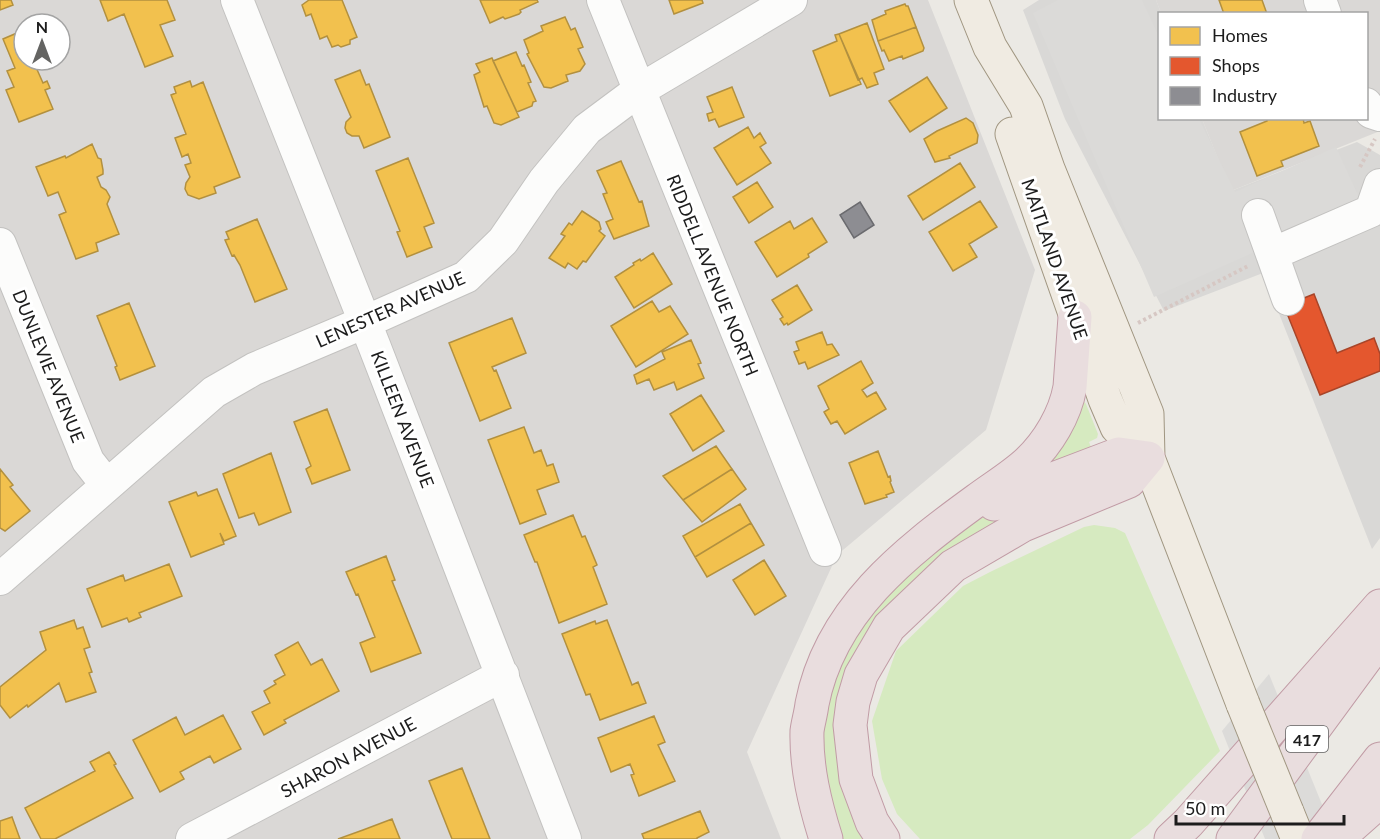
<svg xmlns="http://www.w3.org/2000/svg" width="1380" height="839" font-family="Lato,sans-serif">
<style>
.residential{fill:#dad8d6;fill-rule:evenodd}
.religious{fill:#d9d8d6}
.grass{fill:#d6eac0}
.parking{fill:#dbdad8}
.pier{fill:#dcdbd9}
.homes{fill:#f2c14e;stroke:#b2903f;stroke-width:1.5}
.shops{fill:#e4572e;stroke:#a84529;stroke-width:1.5}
.industry{fill:#8d8d92;stroke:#6b6b6f;stroke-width:1.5}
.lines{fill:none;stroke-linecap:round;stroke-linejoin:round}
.minor-casing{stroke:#c3c2c0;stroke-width:34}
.major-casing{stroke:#a09681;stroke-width:35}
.highway-casing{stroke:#c19ba5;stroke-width:35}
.path{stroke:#d6c7c3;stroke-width:4;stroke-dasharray:3 3;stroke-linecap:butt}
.minor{stroke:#fcfcfb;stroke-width:32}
.major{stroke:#f0ebe2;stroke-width:33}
.highway{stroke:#e9ddde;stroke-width:33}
.major-bridge-casing{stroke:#a09681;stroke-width:35;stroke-linecap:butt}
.major-bridge{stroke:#f0ebe2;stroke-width:33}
.labels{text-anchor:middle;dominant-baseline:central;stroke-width:6;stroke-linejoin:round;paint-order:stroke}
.shield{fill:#fff;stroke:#606060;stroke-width:1.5}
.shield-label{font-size:16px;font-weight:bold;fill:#1c1c1c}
.street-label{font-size:18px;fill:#1c1c1c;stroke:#fff}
</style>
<rect width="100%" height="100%" fill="#ebe9e4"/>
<path class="residential" d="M0,0H928L1035,270L986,430L837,555L747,752L781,839H0ZM24,24H60V60H24Z
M1156,0H1380V131L1231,191L1202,119L1366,118V14L1161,13Z"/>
<path class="religious" d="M1039,0H1156L1161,13L1160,118L1202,119L1231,191L1357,142L1380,155V538L1372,549L1263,273L1164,311L1065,119L1023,10Z"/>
<path class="grass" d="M1082,399L1086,404L1098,434L1097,438L1089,442L1092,450L1036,469Z
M1077,480L953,549L925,569L891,602L864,639L836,707L834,738L840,769L869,839H836L817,723L854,625L949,534L1007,506Z
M1094,525L1115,528L1125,533L1220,751L1148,825L1130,839H920L897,814L882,779L872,721L896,651L963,586L990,572L1084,527Z"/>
<path class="parking" d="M1058,0H1142L1159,37L1160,118L1199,119L1235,192L1336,147L1362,204L1154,297L1033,13Z"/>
<path class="pier" d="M1269,674L1336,839H1265L1222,731Z"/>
<path class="homes" d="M0,0H11L13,5L0,10Z
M100,0H167L175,20L160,25L173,56L145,67L124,14L108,21Z
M309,0H342L357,37L350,40V44L341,47L338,45L332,47L327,36L320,39L311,14L306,16L302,5Z
M480,0H537L538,2L520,10L521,12L519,14L505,19L503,17L490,23Z
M669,0H702L703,3L674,14Z
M1219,0H1262L1267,14H1224Z
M905,4L906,6H908L916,27L878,41L872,20L886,14L885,11Z
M565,17L571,30L575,28L583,47L578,49L585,64L580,71L566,75L568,81L551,88L544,87L527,54L529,53L524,40L543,31L541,26Z
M867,23L884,69L874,73L878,84L867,88L862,78L858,80L839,34Z
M916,27L924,48L923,51L903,59L902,56L889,61L884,50L882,51L878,41Z
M24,30V60H41L42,62L35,65L43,83L47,81L50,88L45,90L53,109L19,122L6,90L14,87L7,71L15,68L3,39Z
M839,34L861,84L830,96L813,51L837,41L835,35Z
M516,52L522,66L524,65L531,82L528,83L536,101L533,102L532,106L517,112L493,61Z
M492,58L519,117L501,125L494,123L487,106L484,107L474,75L480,72L476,64Z
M360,70L366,85L369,84L390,137L364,148L359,136H352L347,133L345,128L346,122L351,117L335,80Z
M927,77L947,108L910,132L889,101Z
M190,81L192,87L203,82L240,177L214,187L216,193L199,199L188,195L185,189L186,183L190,177L185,165L191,163L188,154L182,157L175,138L186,134L171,95L176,93L174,87Z
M732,87L744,117L719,127L715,119L709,121L707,114L713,112L707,97Z
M966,118L973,123L978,135L977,143L949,156L950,158L935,162L924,139L937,131Z
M1303,118L1304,123L1310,121L1319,146L1281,161L1283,166L1257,176L1240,132L1267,121V118Z
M748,127L754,138L760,133L766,143L760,147L771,163L737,185L714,148Z
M92,144L98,158L101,159L103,170V174L97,177L101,187L106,190L110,197L107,204L119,234L96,243L98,251L76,259L59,215L66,212L58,192L48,196L36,167L65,156L66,158Z
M408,158L434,223L424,227L432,247L407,257L397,232L400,231L376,171Z
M621,161L639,202L642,201L649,226L614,239L606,222L613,219L603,194L607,193L597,171Z
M960,163L975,187L923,220L908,196Z
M757,182L773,207L749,223L733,197Z
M980,201L997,227L969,244L977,257L953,271L929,232Z
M582,211L599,222L601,229L599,231L605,236L586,262L583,261L577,269L568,263L565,268L549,258L565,236L561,234L569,223L572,225Z
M812,218L827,242L808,254L809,257L777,277L755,242L790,221L794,229Z
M257,219L287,289L255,302L240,265L234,255L232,256L225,240L229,239L226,232Z
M653,253L672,284L634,308L615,277L634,265L633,263L640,259L641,261Z
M797,285L812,310L788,325L787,323L784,325L780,319L783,317L772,300Z
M652,301L659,312L670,306L688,334L636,367L611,326Z
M129,303L155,366L120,380L115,367L117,366L97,316Z
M512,318L526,353L492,367L494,371L496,370L511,408L480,421L449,343Z
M822,332L827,345L832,344L839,355L808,369L805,362L799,364L794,352L799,350L796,342Z
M691,340L701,363L698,364L704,378L677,390L674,382L654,390L649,379L637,384L634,375L665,359L662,352Z
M861,361L873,383L862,390L867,397L876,392L886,409L845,434L837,421L831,424L824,412L829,409L818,386Z
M701,395L724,431L693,451L670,414Z
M327,409L350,470L312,484L306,469L311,466L294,422Z
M524,427L534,453L541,450L547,466L553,464L559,482L537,490L546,514L520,524L488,440Z
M716,446L732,469L683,500L663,476Z
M878,451L888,477L890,476L891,481L890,482L894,492L886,495L887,497L865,504L849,463Z
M271,453L291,512L259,525L254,513L239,518L223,474Z
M0,469L13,485L10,487L30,511L5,531L0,528Z
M732,469L746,489L702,522L683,500Z
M217,489L236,536L224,541L220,533L224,544L191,557L169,502L196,492L198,496Z
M740,504L751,523L695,557L683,536Z
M573,515L582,537L585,536L597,565L593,567L607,604L559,623L537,562H535L524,535Z
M751,523L764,545L707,577L695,557Z
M386,556L395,580L392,581L421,653L371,672L360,643L375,637L358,594L356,595L346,572Z
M764,560L786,596L755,615L733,580Z
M169,564L182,596L139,613L141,617L129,622L127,618L102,627L87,589L123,575L125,581Z
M74,620L77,629L83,627L90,647L84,649L92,672L89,673L96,692L66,702L59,683L28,707L27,705L10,718L0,705V687L46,650L40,632Z
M607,620L632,685L638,682L646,703L600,720L590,694L586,695L562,634L595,621L596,624Z
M298,642L311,665L322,659L339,691L284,720L286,723L264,735L252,712L270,703L264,691L276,684L274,681L285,675L275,655Z
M223,715L241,749L214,763L210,756L180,772L184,779L160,792L133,740L176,717L185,735Z
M654,716L665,742L658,745L675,781L639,796L631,775L634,774L630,764L611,772L598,738Z
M109,752L116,764L114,765L133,798L55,839H41L25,808L95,771L90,762Z
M462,768L490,839H452L429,781Z
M700,811L709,832L697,838V839H644L642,834Z
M12,817L20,839H0V821Z
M392,819L400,839H338L363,830Z"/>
<path class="shops" d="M1314,294L1337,353L1374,338L1380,354V371L1320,395L1284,306Z"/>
<path class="industry" d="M860,202L874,225L854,238L840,215Z"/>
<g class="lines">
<defs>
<path id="minor" d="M237,0L374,345L565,839
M603,0L825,550
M1320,0L1325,14
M1366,104L1371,112L1380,115
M1258,215L1272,254
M0,244L88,461L106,484
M1288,299L1272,254L1371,211L1380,185
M0,579L214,392L254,369L365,322L466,277L503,241L544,181L587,129L638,91L791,0
M192,839L503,675"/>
<path id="major" d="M971,0L990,47L1026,106L1048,169L1147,414L1148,458L1243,704
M1012,134L1105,399L1117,427L1148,458
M1287,812L1298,839"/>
<path id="highway" d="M994,504L1019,492L1119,454L1148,458
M826,839C815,804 806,768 807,731C808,723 811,713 812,704C830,611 904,553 977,500C993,488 1013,476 1028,462C1048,443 1065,415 1070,387L1075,317
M883,839L872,822L856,779L850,725L853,702L861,675L889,627L953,566L1023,525L1129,481L1148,458
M1171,839L1188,823L1380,606
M1233,839L1380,639
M1318,839L1380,759
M1337,839L1380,801"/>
</defs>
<use href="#minor" class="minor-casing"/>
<use href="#major" class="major-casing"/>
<use href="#highway" class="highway-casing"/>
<path class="path" d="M1360,167L1375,139
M1138,323L1248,266"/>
<use href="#minor" class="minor"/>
<use href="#major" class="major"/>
<use href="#highway" class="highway"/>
<defs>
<path id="major-bridge" d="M1243,704L1287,812"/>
</defs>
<use href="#major-bridge" class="major-bridge-casing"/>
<use href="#major-bridge" class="major-bridge"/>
</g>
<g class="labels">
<rect class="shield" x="1286" y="726" width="42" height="26" rx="4.5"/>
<g class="shield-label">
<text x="1307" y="739">417</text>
</g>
<g class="street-label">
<text transform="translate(1055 259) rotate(71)">MAITLAND AVENUE</text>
<text transform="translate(713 275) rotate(68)">RIDDELL AVENUE NORTH</text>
<text transform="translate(390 309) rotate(-24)">LENESTER AVENUE</text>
<text transform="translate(49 366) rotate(68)">DUNLEVIE AVENUE</text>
<text transform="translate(403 419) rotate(69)">KILLEEN AVENUE</text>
<text transform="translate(348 757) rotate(-28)">SHARON AVENUE</text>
</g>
</g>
<rect x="1158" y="12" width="210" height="108" fill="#ffffff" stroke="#a4a4a4" stroke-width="1.5"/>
<rect x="1170" y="27" width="30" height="18" fill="#f2c14e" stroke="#a4a4a4" stroke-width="1.5"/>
<text x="1212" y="42" font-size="18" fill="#1c1c1c">Homes</text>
<rect x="1170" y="57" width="30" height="18" fill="#e4572e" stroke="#a4a4a4" stroke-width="1.5"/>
<text x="1212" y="72" font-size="18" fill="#1c1c1c">Shops</text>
<rect x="1170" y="87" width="30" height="18" fill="#8d8d92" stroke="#a4a4a4" stroke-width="1.5"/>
<text x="1212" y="102" font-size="18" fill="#1c1c1c">Industry</text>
<g transform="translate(42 42)"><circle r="28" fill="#ffffff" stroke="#a4a4a4" stroke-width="1.5"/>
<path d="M0-4.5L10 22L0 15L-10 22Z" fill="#646462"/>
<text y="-9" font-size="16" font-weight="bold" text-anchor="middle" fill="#1c1c1c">N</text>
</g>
<path d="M1176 815v9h168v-9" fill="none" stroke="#1c1c1c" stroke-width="3"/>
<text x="1185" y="815" font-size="18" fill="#1c1c1c" stroke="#ffffff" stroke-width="4.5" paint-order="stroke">50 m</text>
</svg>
